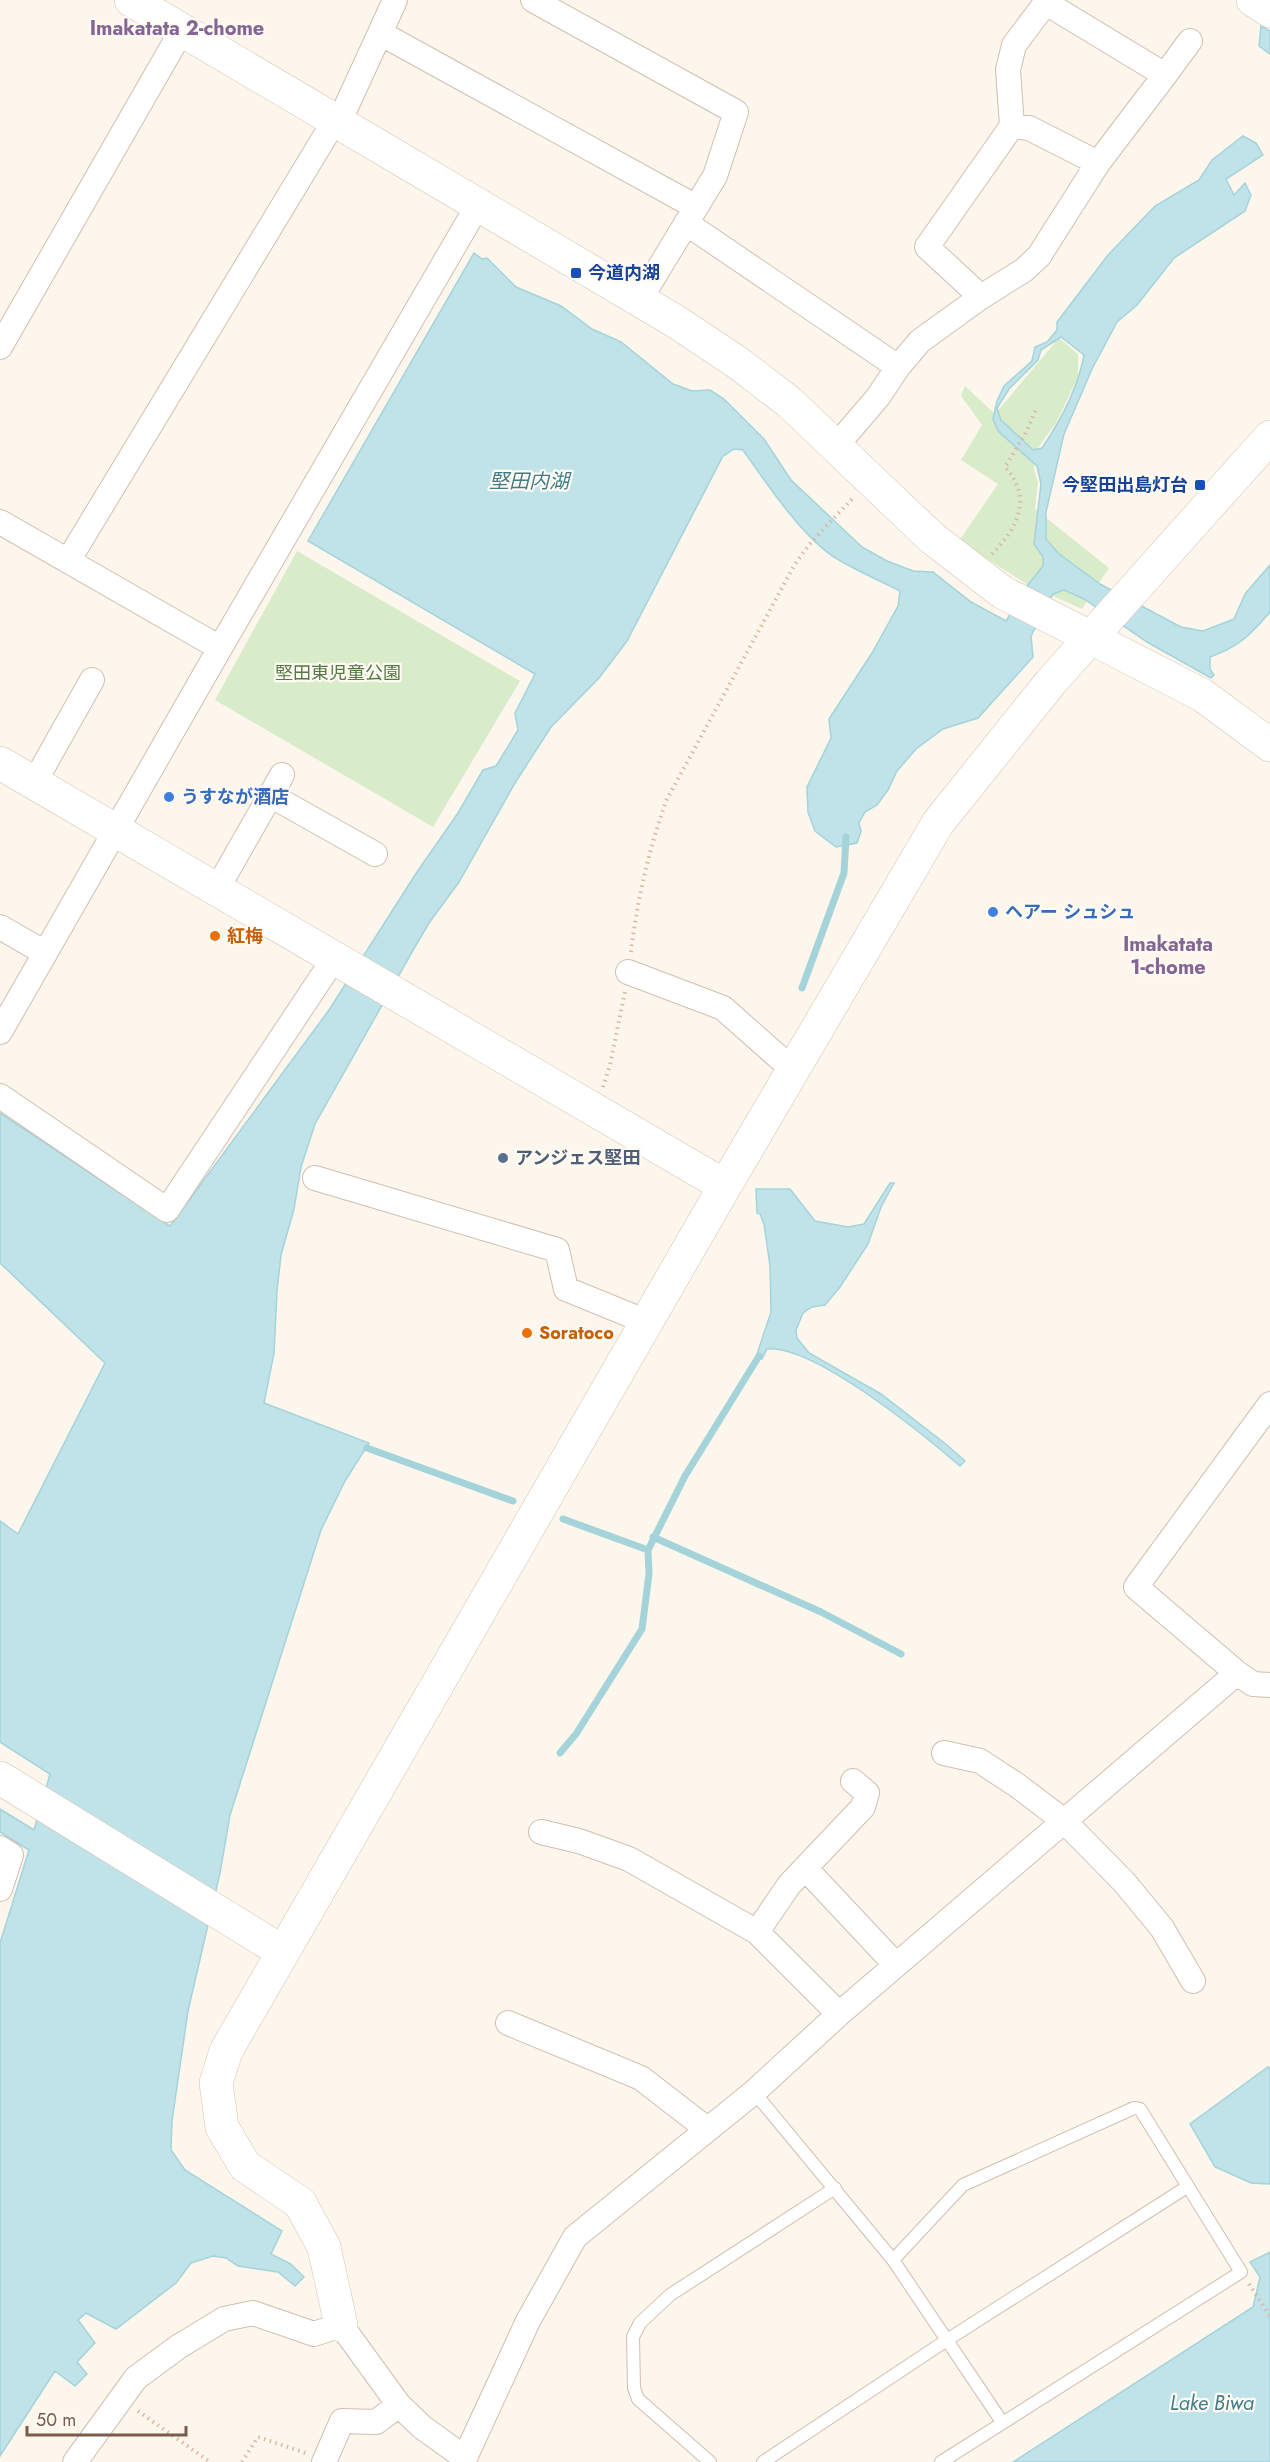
<svg xmlns="http://www.w3.org/2000/svg" width="1270" height="2462" font-family="Jost,'Noto Sans JP',sans-serif">
<style>
.green{fill:#d8ecc9}
.water{fill:#bfe3e8;stroke:#a5d3da;stroke-width:1.5;fill-rule:evenodd}
.lines{fill:none;stroke-linecap:round;stroke-linejoin:round}
.stream{stroke:#a5d3da;stroke-width:7}
.lane-casing{stroke:#d1beb0;stroke-width:14}
.street-casing{stroke:#d1beb0;stroke-width:26}
.secondary-casing{stroke:#d6c0b0;stroke-width:34}
.path{stroke:#d9b8a5;stroke-width:4;stroke-dasharray:1.5 4.5;stroke-linecap:butt}
.lane{stroke:#fff;stroke-width:12}
.street{stroke:#fff;stroke-width:24}
.secondary{stroke:#fff;stroke-width:33}
.transit-dot{fill:#1a4fb4;stroke:#fffaf3;stroke-width:2}
.shop-dot{fill:#3f7fe0;stroke:#fffaf3;stroke-width:2}
.food-dot{fill:#e8710a;stroke:#fffaf3;stroke-width:2}
.service-dot{fill:#5c6f8a;stroke:#fffaf3;stroke-width:2}
.labels{text-anchor:middle;dominant-baseline:central;stroke-width:4.5;stroke-linejoin:round;paint-order:stroke}
.transit-label{font-size:18px;font-weight:bold;fill:#164399;stroke:#fffaf3;text-anchor:start}
.park-label{font-size:18px;fill:#537a41;stroke:#fffaf3}
.shop-label{font-size:18px;font-weight:bold;fill:#366cbe;stroke:#fffaf3;text-anchor:start}
.food-label{font-size:18px;font-weight:bold;fill:#c56008;stroke:#fffaf3;text-anchor:start}
.service-label{font-size:18px;font-weight:bold;fill:#4e5e75;stroke:#fffaf3;text-anchor:start}
.neighbourhood-label{font-size:20px;font-weight:bold;fill:#846695;stroke:#fffaf3}
.water-label{font-size:20px;font-style:italic;fill:#437c86;stroke:#fffaf3}
</style>
<rect width="100%" height="100%" fill="#fdf6ec"/>
<path class="green" d="M1059,338L1078,354V377L1056,423L1035,452L1034,470L1038,482L1035,509L1109,568L1082,609L1028,585L959,541L998,484L961,460L982,425L961,396L965,386L995,414Z
M297,551L520,681L433,827L215,700Z"/>
<path class="water" d="M1261,26L1270,31V54L1259,46Z
M1243,136L1256,143L1263,155L1226,179L1234,195L1245,183L1251,195L1245,211L1174,258L1137,305L1117,322L1092,369L1064,434L1046,512V539L1058,553L1100,584L1181,627L1203,631L1234,619L1245,594L1270,565V612C1251,634 1239,647 1210,657V669L1214,675L1211,678L1147,642L1084,599L1064,590L1053,594L1031,636L1033,657L978,718L943,729L916,749L897,771L888,790L877,805L865,812L859,823L861,831L857,843L836,847L815,831L808,812L807,787L831,738L829,719L872,653L898,606L900,591C878,580 855,570 834,557C802,537 765,481 743,450L734,449L723,456L627,641L599,678L551,727L515,783L459,882L429,923L412,952L315,1124L301,1167L294,1209L281,1255L277,1291L274,1353L264,1403L369,1443L345,1481L321,1530L230,1815L220,1873L188,2011L172,2121L171,2150L185,2170L282,2231L271,2254L291,2264L304,2277L295,2286L278,2272L238,2266L226,2258L213,2256L191,2263L176,2283L116,2329L86,2313L78,2320L95,2343L77,2362L87,2374L75,2386L55,2371L0,2456V1943L29,1850L0,1832V1809L34,1830L50,1774L0,1742V1521L18,1534L105,1363L0,1263V1113L170,1226L329,1010L415,875L458,813L483,770L496,766L518,730L515,713L535,674L308,541L474,253L482,259L487,258L516,287L561,306L592,329L621,342L673,384L692,391L710,390L724,399L764,439L791,480L862,547L887,561L913,571L933,572L971,602L1006,621L1028,585L1043,566V557L1034,544L1041,484L1037,466L998,431L993,419L997,401L1004,386L1032,361L1035,347L1047,342L1057,330V322L1108,255L1155,206L1199,180L1212,160ZM1061,337L1084,355C1078,389 1061,420 1042,448L1033,450L1001,420L997,408L1009,389L1038,360L1041,350Z
M890,1183H894L881,1207L868,1244L840,1287L825,1305L812,1307L803,1313L796,1330L797,1338L809,1353L881,1394L947,1445L965,1461L960,1466C924,1435 813,1344 767,1349L762,1359L757,1354L771,1312L770,1266L764,1224L760,1214L757,1213L756,1189H790L815,1221L848,1227L864,1224Z
M1268,2067L1270,2068V2184L1251,2183L1215,2167L1190,2124Z
M1270,2252V2462H1013L1253,2307L1260,2277L1250,2262Z"/>
<g class="lines">
<path class="stream" d="M802,988L844,873L846,837
M367,1448L513,1501
M563,1519L648,1550L685,1476L759,1356
M653,1537L821,1612L901,1654
M560,1753L576,1734L642,1629L649,1574L648,1550"/>
<defs>
<path id="lane" d="M754,2092L893,2260L1002,2422
M893,2260L963,2185L1134,2108L1140,2109L1241,2272L941,2462
M710,2462L638,2399L634,2388L633,2337L640,2323L670,2295L835,2188
M763,2462L947,2340L1187,2187"/>
<path id="street" d="M533,0L736,112L715,176L639,301
M1046,3L1165,75L1190,41
M380,33L395,0
M1012,126L1029,128L1098,163
M686,223L898,367L878,397L836,446
M981,297L927,247L1012,126L1008,70L1014,45L1048,0
M0,347L182,30
M898,367L920,341L981,297L1024,270L1039,256L1098,163L1165,75
M0,522L220,648
M68,561L335,120L346,107L380,33L696,207
M34,783L92,680
M270,795L375,854
M217,889L282,775
M0,927L45,953
M628,972L723,1008L793,1070
M0,1032L220,648L478,205
M0,1096L167,1210L335,957
M315,1178L557,1250L566,1289L647,1322
M1270,1404L1136,1587L1237,1673L1253,1684L1270,1685
M944,1753L980,1761L1018,1786L1064,1821L1124,1882L1162,1928L1193,1981
M541,1832L579,1841L629,1859L757,1932L839,2014
M0,1848L11,1855L0,1889
M805,1868L896,1965
M757,1932L789,1885L863,1807L867,1793L853,1781
M508,2023L641,2078L707,2129
M75,2462L136,2378L178,2347L224,2319L253,2313L314,2334L341,2325L399,2405L422,2427L465,2458
M324,2462L342,2421L376,2422L399,2405
M463,2462L528,2321L575,2237L754,2092L839,2014L1237,1673"/>
<path id="secondary" d="M131,0L675,321L738,363L789,402L932,538L1002,592L1202,695L1270,745
M1253,0L1270,11
M0,763L725,1186
M0,1778L283,1952
M341,2325L324,2247L300,2203L245,2166L222,2127L216,2083L226,2051L725,1186L938,823L1051,682L1270,437"/>
</defs>
<use href="#lane" class="lane-casing"/>
<use href="#street" class="street-casing"/>
<use href="#secondary" class="secondary-casing"/>
<path class="path" d="M992,554C1018,528 1033,497 1005,467L1025,434L1036,410
M631,952C637,900 649,850 666,801L795,564L812,541L854,497
M603,1087L610,1065L625,992
M1249,2284L1270,2316
M138,2411L210,2462
M242,2462L258,2437L306,2453"/>
<use href="#lane" class="lane"/>
<use href="#street" class="street"/>
<use href="#secondary" class="secondary"/>
</g>
<g class="transit-dot">
<rect x="570" y="267" width="12" height="12" rx="3"/>
<rect x="1194" y="479" width="12" height="12" rx="3"/>
</g>
<g class="shop-dot">
<circle cx="169" cy="797" r="6"/>
<circle cx="993" cy="912" r="6"/>
</g>
<g class="food-dot">
<circle cx="215" cy="936" r="6"/>
<circle cx="527" cy="1333" r="6"/>
</g>
<circle class="service-dot" cx="503" cy="1158" r="6"/>
<g class="labels">
<g class="transit-label">
<text x="588" y="273">今道内湖</text>
<text x="1188" y="485" text-anchor="end">今堅田出島灯台</text>
</g>
<g class="park-label">
<text x="338" y="673">堅田東児童公園</text>
</g>
<g class="shop-label">
<text x="181" y="797">うすなが酒店</text>
<text x="1005" y="912">ヘアー シュシュ</text>
</g>
<g class="food-label">
<text x="227" y="936">紅梅</text>
<text x="539" y="1333">Soratoco</text>
</g>
<g class="service-label">
<text x="515" y="1158">アンジェス堅田</text>
</g>
<g class="neighbourhood-label">
<text x="177" y="28">Imakatata 2-chome</text>
<text x="1168" y="944">Imakatata<tspan x="1168" dy="23">1-chome</tspan></text>
</g>
<g class="water-label">
<text x="529" y="481">堅田内湖</text>
<text x="1212" y="2403">Lake Biwa</text>
</g>
</g>
<path d="M27 2426v9h159v-9" fill="none" stroke="#7a5c4d" stroke-width="3"/>
<text x="36" y="2426" font-size="18" fill="#7a5c4d" stroke="#fffaf3" stroke-width="4.5" paint-order="stroke">50 m</text>
</svg>
